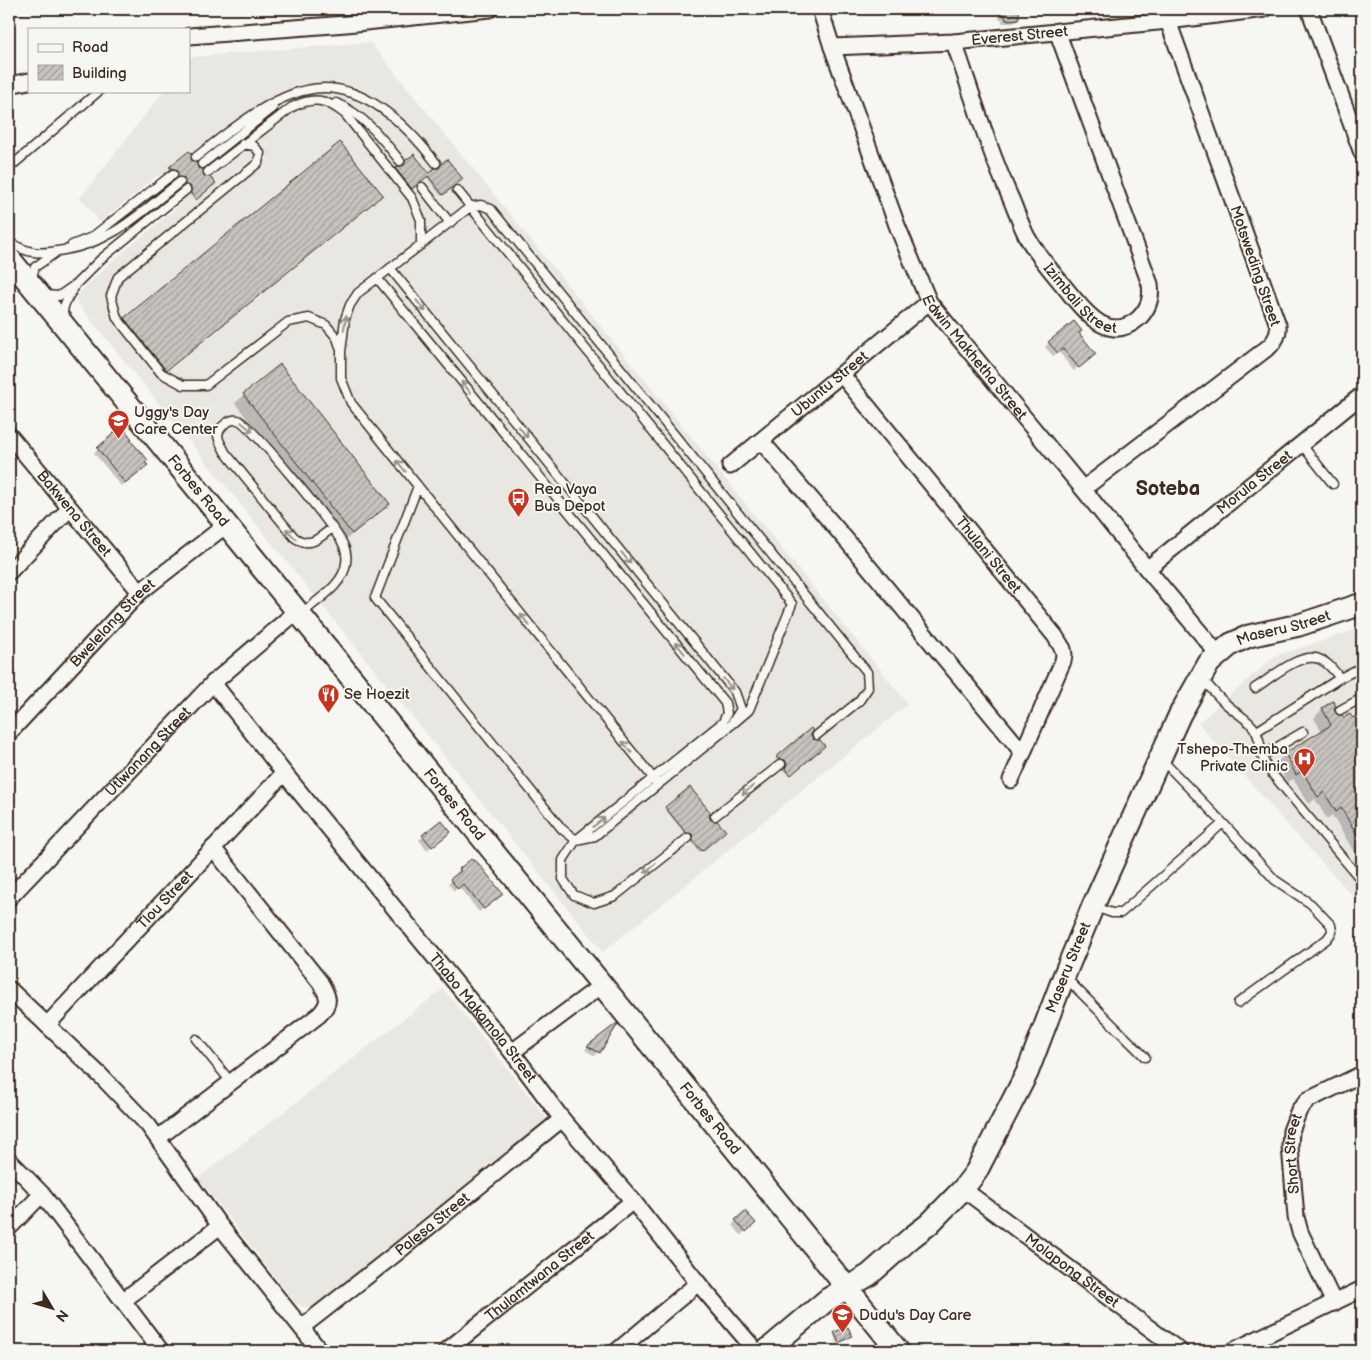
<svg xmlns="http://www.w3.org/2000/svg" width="1371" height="1360" font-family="'Balsamiq Sans',sans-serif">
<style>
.built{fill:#e8e7e2}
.shadow{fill:#0003}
.building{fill:url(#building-hatch);stroke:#3b2a1e}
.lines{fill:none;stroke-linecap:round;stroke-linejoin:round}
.lane-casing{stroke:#3b2a1e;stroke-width:11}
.street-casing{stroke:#3b2a1e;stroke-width:19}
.secondary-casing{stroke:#3b2a1e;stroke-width:25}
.lane{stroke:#f6f6f2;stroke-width:8}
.street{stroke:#f6f6f2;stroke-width:15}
.secondary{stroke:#f6f6f2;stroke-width:21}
.oneway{stroke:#989088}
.labels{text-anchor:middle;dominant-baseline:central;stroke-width:4;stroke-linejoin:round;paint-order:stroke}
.street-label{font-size:15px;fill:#3b2a1e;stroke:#f6f6f2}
.poi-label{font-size:15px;fill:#3b2a1e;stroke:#f6f6f2;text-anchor:start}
.district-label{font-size:20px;font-weight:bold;fill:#3b2a1e;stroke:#f6f6f2}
</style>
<defs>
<pattern id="building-hatch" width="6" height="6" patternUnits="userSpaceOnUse" patternTransform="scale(1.25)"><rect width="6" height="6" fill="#c8c3be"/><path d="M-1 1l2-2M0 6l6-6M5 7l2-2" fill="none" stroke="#a49f9a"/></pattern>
</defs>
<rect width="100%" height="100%" fill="#f6f6f2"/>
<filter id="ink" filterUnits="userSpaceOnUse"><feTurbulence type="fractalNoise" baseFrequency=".02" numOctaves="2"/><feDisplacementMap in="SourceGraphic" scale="10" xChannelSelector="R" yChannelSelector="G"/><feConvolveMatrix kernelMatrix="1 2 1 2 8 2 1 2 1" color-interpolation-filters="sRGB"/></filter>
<g filter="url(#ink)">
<path class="built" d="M370,42L908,704L603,952L75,300L79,293L111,262L181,204L158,175L100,222L80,198L164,91H189V61L192,57Z
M1362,628V906L1294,832L1198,723L1275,656Z
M443,989L547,1118L313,1309L296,1304L198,1178Z"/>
<path class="shadow" d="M999,9H1017L1018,19L1014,23H1002V19L999,20Z
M340,144L381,195L165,371L163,370L124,321Z
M189,152L190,161L203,177L214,183L194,200L190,195V188L184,186L183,179L176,178V172L169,169Z
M414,155L429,175L439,169L462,179L441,196L426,176L410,189L395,171L403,167L404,163Z
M1077,333L1090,357L1074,371L1059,352L1053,356L1045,347L1049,343Z
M280,365L379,512L343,542L235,403Z
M121,428L144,463L143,469L121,486L94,453Z
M1332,703L1333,710L1336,716L1353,720L1362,715V865L1332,815L1327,819L1315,799L1309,804L1293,779L1287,783L1277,762L1286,754L1322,732L1314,718L1322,709Z
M811,730L810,735L812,740L824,746L789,775L784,770L786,766L784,761L776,759Z
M689,789L710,821L724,831L699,852L692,842L691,835L685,834L665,809Z
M441,822L445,836L427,850L419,840Z
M460,869L498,898L479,912L459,887L454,891L448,884L457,875L456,873Z
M616,1025L595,1056L585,1050L588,1046Z
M745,1213L754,1223L741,1235L732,1225Z
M835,1333L849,1337L837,1344L834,1335Z"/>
<path class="building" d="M1003,9H1019V19L1006,20Z
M340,142L383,195L167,370L165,369L124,318Z
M189,151L192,154L191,160L197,163L198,168L203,169L204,176L210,177L216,183L196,200L191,193V187L185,185L184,178L178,177L177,170L169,167Z
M414,154L429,173L435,168H439L442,163L447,159L463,179L443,195L428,176L412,189L395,168L404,165L406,160Z
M1074,321L1082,331L1079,333L1096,354L1079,368L1063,349L1058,353L1048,342Z
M280,364L390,504L352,534L243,394Z
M122,426L132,439L130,440L148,460L145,463L148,465L125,483L97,448Z
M1333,701L1336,706L1334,710L1338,715H1342L1344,717L1350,714L1353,718L1362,713V843L1341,808L1336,812L1324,792L1318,797L1302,771L1296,775L1285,753L1331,725L1322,708Z
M811,728L813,731L811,735L813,739L820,740L825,746L791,775L785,768L787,764L785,760L778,759L776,757Z
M690,787L711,813L709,816L711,820L717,821L726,831L702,851L693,841L692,834L686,833L665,807Z
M441,820L451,832L432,847L422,835Z
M471,859L478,863L503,894L484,909L463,884L458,889L450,879L461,871L459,869Z
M617,1023L618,1024L600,1053L587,1046Z
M745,1211L756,1223L746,1232L735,1220Z
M848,1327L852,1336L839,1343L834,1332Z"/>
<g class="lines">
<defs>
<path id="lane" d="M336,103C364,115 382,138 400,161
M243,144L254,146L260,153L258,163L118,277L111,296L117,318L161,373L183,385H206L288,322L309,318L326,325L337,338L341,350
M196,157C227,133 268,98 307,90C360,78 407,125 436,163
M202,164L273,108
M9,168L99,91
M208,172L292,107C314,96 326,99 345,114L412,198L421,220V245
M422,187L450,223
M457,190L792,604L749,710L735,722
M9,242C30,255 40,254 64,250C114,242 142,211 180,182
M72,245L92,237L173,174
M390,268L735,692L741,709L730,726L595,836L576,840L562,829L375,598L418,486
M377,278L725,703L727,713L723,722L576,840L563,860V879L574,895L594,903L615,896L688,838
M31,280L35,267L55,253
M44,295L59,296L76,284L101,259L186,190
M63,316C62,305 69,296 74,288
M1302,445L1333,484
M302,613C317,600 344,585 346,563C347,557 346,550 343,544C336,529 250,423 238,420C230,418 219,427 218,435C218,441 223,447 225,452L294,537C310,549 319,538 332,528
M1203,680C1210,687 1217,696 1225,703C1249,724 1258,721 1262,756L1303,732
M1255,688C1271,678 1300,652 1319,659C1328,662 1334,671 1340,678
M1340,710L1362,698
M1257,731L1340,678L1362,667
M1262,756L1266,766L1274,776L1362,881
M1162,760L1223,823L1275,880L1311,904L1331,925L1332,932L1327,939L1238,1003
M658,784L351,403L341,378V352L345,319L350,305L358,293L470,207L481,205L491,209L867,672L868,688L859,701L817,735
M715,816L781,764
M1095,907L1112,913H1121L1223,823
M1065,977L1145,1057
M196,1039L231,1082"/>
<g id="street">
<path id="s1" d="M820,9L832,47L898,228L929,302L1083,489L1147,569L1218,654"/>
<path d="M1309,9L1362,153"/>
<path d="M189,36L346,24L490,9"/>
<path id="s2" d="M954,42C972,94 988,148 1011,199C1016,211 1021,225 1027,237C1039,258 1056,276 1071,295C1088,316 1111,343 1139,318C1149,308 1152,298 1150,284L1057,31"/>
<path id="s3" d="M832,47L954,42L1168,21L1265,9"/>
<path d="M9,85L29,81"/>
<path id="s4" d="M842,375L1055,636L1063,649L1064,655L1063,661L1011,780"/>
<path id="s5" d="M9,435L140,592"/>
<path d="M762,442L848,542L1023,753"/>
<path id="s6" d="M730,466L929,302"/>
<path d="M1083,489L1270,346C1276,339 1279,334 1278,325L1168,21"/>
<path id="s7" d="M1147,569L1362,395"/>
<path d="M9,572L69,509"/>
<path id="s8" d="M213,683L284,773L512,1052L562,1119L633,1201L698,1283L756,1351"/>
<path id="s9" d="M9,733L140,592L226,525"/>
<path id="s10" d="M9,898L213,683L296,612"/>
<path d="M9,989L101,1076L148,1125L220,1226L320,1351"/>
<path id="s11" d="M47,1025L284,773"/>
<path d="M512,1052L602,985"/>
<path d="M158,1138L319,1015C332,1002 328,996 320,982L213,848"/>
<path d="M9,1160L42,1194L161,1351"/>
<path id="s12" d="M963,1189L1180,1351"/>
<path d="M9,1228L42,1194"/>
<path d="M124,1300L220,1226"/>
<path id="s13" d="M1334,1303L1300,1232L1296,1217L1290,1146L1291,1131L1299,1110L1308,1100L1362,1074"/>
<path id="s14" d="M302,1327L394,1255L562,1119"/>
<path id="s15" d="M446,1351L633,1201"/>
<path d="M617,1351L698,1283"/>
<path d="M1232,1351L1362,1289"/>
</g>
<g id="secondary">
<path id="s16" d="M9,258L673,1072L898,1351"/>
<path id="s17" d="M766,1351L828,1299L869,1275L912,1237L929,1224L963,1189L976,1172L1027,1073L1064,976L1093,906L1180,714L1209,663L1231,644L1249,636L1299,625L1362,604"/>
</g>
</defs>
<use href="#lane" class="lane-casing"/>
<use href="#street" class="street-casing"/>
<use href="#secondary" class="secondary-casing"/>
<use href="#lane" class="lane"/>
<use href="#street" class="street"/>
<use href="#secondary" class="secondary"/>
</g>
<defs><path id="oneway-shaft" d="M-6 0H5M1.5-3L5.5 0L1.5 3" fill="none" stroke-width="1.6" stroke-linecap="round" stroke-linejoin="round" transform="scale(1.25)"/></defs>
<g class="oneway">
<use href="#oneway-shaft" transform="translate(421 306) rotate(51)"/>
<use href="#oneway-shaft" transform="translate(345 323) rotate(-80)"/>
<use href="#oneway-shaft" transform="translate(466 387) rotate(-129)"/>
<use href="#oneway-shaft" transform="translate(247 427) rotate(40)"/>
<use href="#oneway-shaft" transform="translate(523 432) rotate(51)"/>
<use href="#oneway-shaft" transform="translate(401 466) rotate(-129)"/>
<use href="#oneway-shaft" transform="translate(291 534) rotate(-134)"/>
<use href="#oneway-shaft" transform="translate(626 558) rotate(51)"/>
<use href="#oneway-shaft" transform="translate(525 620) rotate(-129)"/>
<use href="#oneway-shaft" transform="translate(680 648) rotate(-129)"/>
<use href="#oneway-shaft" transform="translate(728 684) rotate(51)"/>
<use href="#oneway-shaft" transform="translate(627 747) rotate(-129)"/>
<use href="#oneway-shaft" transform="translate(748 790) rotate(141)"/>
<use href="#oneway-shaft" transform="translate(599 822) rotate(-39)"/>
<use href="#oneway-shaft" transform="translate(650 868) rotate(141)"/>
</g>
</g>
<defs>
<symbol id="school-pin" viewBox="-11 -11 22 30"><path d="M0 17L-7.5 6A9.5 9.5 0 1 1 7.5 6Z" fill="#c8321e" stroke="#f6f6f2"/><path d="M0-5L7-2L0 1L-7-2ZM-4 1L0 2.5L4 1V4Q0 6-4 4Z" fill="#fff"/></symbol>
<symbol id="bus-pin" viewBox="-11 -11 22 30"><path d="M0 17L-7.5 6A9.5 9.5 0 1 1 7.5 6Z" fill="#c8321e" stroke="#f6f6f2"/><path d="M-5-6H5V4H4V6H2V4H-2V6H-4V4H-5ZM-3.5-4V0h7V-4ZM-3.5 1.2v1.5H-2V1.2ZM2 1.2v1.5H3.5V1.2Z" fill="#fff"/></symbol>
<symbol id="restaurant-pin" viewBox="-11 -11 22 30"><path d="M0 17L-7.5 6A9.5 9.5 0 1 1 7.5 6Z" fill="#c8321e" stroke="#f6f6f2"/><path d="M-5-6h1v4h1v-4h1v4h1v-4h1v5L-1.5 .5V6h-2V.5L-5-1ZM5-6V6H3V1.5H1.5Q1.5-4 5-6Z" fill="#fff"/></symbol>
<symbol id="hospital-pin" viewBox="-11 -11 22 30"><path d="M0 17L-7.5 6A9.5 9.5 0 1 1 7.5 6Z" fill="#c8321e" stroke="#f6f6f2"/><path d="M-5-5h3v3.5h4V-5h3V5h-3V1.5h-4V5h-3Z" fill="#fff"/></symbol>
</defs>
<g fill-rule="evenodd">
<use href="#school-pin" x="106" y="408" width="25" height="34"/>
<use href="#bus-pin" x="506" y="486" width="25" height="34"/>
<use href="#restaurant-pin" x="316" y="682" width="25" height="34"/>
<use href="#hospital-pin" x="1292" y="746" width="25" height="34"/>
<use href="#school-pin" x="830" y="1302" width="25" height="34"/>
</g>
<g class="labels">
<g class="street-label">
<text stroke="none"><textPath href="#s3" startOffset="188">Everest Street</textPath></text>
<text transform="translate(1255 266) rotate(71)">Motsweding Street</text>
<text stroke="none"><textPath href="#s2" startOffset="291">Izimbali Street</textPath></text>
<text stroke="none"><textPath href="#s1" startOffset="384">Edwin Makhetha Street</textPath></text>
<text stroke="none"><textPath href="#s6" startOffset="129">Ubuntu Street</textPath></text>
<text stroke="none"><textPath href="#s7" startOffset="138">Morula Street</textPath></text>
<text stroke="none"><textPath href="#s16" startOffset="300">Forbes Road</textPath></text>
<text stroke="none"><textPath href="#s5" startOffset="102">Bakwena Street</textPath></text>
<text stroke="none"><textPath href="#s4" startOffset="232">Thulani Street</textPath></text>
<text stroke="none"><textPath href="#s9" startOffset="151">Bwelelang Street</textPath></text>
<text stroke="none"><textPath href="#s17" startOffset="922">Maseru Street</textPath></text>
<text stroke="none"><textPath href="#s10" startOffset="202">Utlwanang Street</textPath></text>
<text stroke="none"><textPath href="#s16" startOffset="705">Forbes Road</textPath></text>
<text stroke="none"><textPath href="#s11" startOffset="172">Tlou Street</textPath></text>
<text stroke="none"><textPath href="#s17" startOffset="502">Maseru Street</textPath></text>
<text stroke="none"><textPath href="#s8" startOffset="430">Thabo Makamola Street</textPath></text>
<text stroke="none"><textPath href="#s16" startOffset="1110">Forbes Road</textPath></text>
<text stroke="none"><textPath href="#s13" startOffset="158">Short Street</textPath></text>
<text stroke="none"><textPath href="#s14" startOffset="166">Palesa Street</textPath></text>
<text stroke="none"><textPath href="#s12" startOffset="136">Molapong Street</textPath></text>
<text stroke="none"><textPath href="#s15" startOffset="120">Thulamtwana Street</textPath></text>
</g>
<g class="poi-label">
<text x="134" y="412">Uggy's Day<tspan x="134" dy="17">Care Center</tspan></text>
<text x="534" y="489">Rea Vaya<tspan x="534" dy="17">Bus Depot</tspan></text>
<text x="344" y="694">Se Hoezit</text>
<text x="1288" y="749" text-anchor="end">Tshepo-Themba<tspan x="1288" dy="17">Private Clinic</tspan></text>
<text x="859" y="1315">Dudu's Day Care</text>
</g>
<g class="district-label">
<text x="1168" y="489">Soteba</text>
</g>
</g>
<rect width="1371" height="1360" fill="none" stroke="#f6f6f2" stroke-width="30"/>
<rect x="15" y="15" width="1341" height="1330" fill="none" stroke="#3b2a1e" stroke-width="2" filter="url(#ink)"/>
<rect x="28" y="28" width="162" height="65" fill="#f6f6f2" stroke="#aba49d"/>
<rect x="38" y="44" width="25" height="8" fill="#f6f6f2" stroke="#aba49d"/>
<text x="72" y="52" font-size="15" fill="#3b2a1e">Road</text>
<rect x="38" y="65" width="25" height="15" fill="url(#building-hatch)" stroke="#aba49d"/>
<text x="72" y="78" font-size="15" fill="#3b2a1e">Building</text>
<g transform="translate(52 1308) rotate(128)" stroke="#f6f6f2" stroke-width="4" paint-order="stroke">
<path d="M0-4L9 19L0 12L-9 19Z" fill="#3b2a1e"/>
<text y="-8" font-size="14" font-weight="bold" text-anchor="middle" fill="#3b2a1e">N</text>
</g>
</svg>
